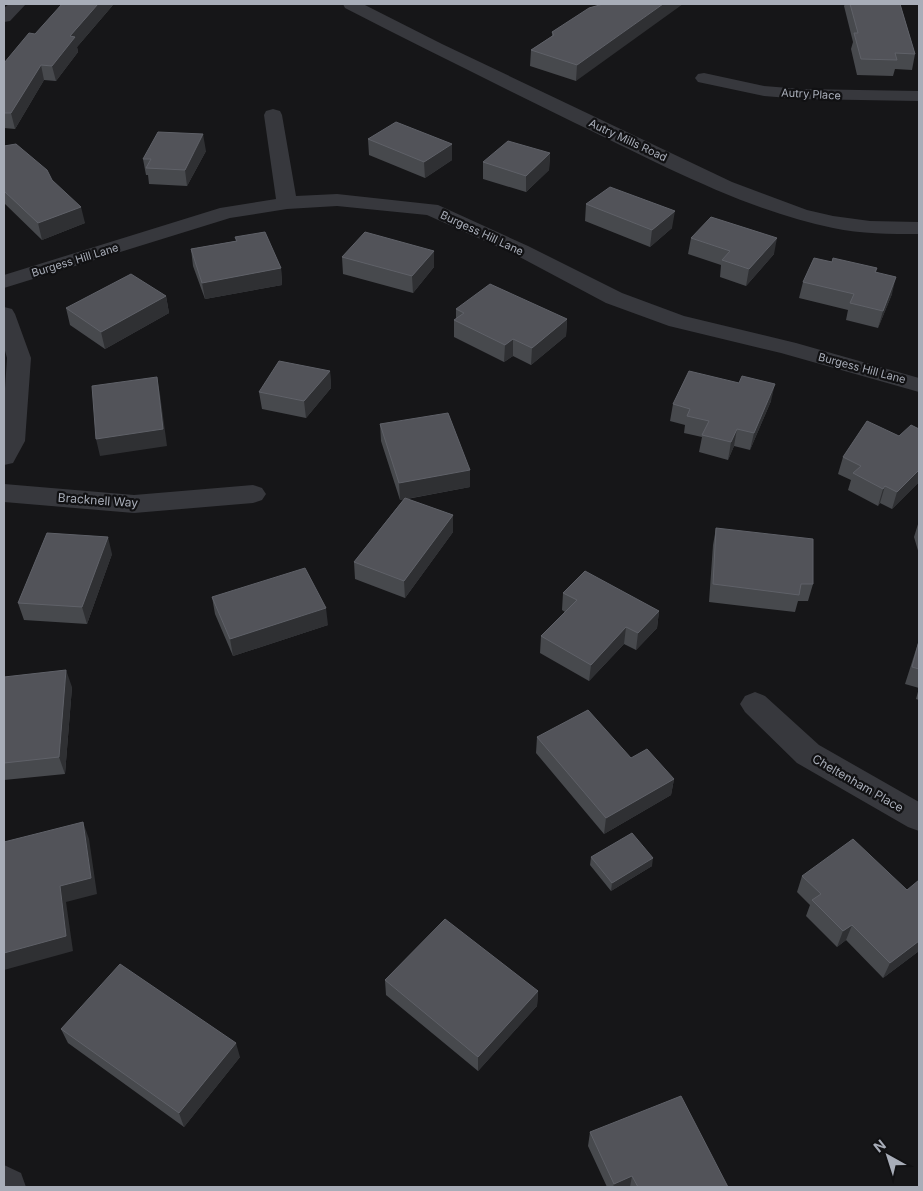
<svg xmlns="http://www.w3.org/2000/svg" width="923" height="1191" font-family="Inter,sans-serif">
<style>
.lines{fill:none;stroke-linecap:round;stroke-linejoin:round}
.minor{fill:#37383d;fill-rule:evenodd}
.wall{fill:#47494d}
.shaded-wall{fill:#2f3033}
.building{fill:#525359;stroke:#5f6168}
.labels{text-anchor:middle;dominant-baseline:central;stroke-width:4.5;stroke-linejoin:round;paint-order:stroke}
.far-street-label{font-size:11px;fill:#a8adb8;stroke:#111113}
.street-label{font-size:12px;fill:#a8adb8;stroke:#111113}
</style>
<rect width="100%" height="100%" fill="#161618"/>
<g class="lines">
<path class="minor" d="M9,4H26L10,21L4,22V8Z
M343,4H363L442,44L732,182L807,210L833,216L870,221L919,222V234C890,234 861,234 833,228C747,211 654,161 575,123C498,85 421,47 345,8Z
M704,73L764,86L801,89L919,91V101L801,99L764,96L698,82L695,78L698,74Z
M273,109L280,111L282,115L296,196L337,194L438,205L528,246L622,293L684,316L796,343L919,378V392L781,353L669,326L606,303L514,254L427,215L337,206L287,209L230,218L4,288V275L220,208L276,199L264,115L266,111Z
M4,307L12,309L15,314L31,358L25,441L13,463L4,465V403L7,358L4,347Z
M4,484L134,495L253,485L262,488L266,494L262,500L253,503L134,513L4,502Z
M755,692L765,696L819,745L919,802V831L908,827L797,763L745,712L740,704L745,696Z
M4,1165L21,1173L26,1187H4Z"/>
</g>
<path class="wall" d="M603,4L576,81L530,66L531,50L552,36V32Z
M845,4H900L915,54L912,70L895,69L893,76L857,75L851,49L853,42L844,6Z
M113,5L77,47L78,52L56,81L44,80L15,129L4,128V63L35,34Z
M368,139L452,160L425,178L369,155Z
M4,146L52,180L85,223L42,240L4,203Z
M206,151L187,186L149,184L148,175H146L143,159Z
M550,153L549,170L526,192L483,179V162Z
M586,204L672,228L650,247L585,221Z
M235,237L281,268L282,285L205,299L193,266L191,249L236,241Z
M691,238L774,254L746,286L720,277L721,265L688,254Z
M434,251V267L413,293L343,274L342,257Z
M832,262L877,268L876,272L892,294L878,328L846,320L848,310L799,298L803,282Z
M166,296L169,313L105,349L70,325L66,308Z
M456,309L567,319L566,336L531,365L513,356L504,362L454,337V320L456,319Z
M330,371L331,388L306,418L262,409L259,392Z
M771,401L750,450L734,446L728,460L699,452L702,437L684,433L685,425L670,421L673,404Z
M380,424L470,487L407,499L453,515V532L405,598L355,579L354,562L404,499L400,500L381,441Z
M919,429V480L918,483L892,509L880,503L878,506L848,490L851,480L838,474L843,457Z
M919,521V554L914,537Z
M716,528L813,584L808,601H798L795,612L709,602L713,545Z
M112,554L87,624L24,620L18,603Z
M563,593L659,611L657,628L636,650L624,644L589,681L540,653L541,636L565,612L562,610Z
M212,597L328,625L233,656L215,614Z
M919,640V688L905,684Z
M4,677L72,687L65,774L4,780Z
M919,688V700L916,699Z
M537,737L674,779L671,795L604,834L536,753Z
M591,857L652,866L611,891L590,865Z
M802,876L907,890L919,951L883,978L846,940L837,947L806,916L810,905L797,892Z
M385,980L538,991L537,1006L478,1071L386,995Z
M61,1029L240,1057L184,1127L68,1043Z
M590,1132L728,1187H607L588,1146Z"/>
<path class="shaded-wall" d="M98,4H113V5L77,47L78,52L56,81L52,66L70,36Z
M663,4H683L576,81L577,65Z
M41,65L44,80L15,129L11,113Z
M203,134L206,151L187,186L185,170Z
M452,144V160L425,178L424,162Z
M550,153L549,170L526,192V176Z
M81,207L85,223L42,240L38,223Z
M675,211L672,228L650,247L652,230Z
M777,238L774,254L746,286L749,269Z
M434,251V267L413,293L412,276Z
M281,268L282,285L205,299L202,283Z
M896,277L892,294L878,328L883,311Z
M166,296L169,313L105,349L101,332Z
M567,319L566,336L531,365L532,348Z
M513,339V356L504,362L505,345Z
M330,371L331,388L306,418L304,401Z
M157,377L160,394L167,446L100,456L96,439Z
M775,384L771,401L750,450L754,433Z
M737,429L734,446L728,460L731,442Z
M919,467V480L918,483L892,509L897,492Z
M470,470V487L400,500L399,483Z
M885,486L880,503L878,506L883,489Z
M453,515V532L405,598L404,581Z
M108,537L112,554L87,624L82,607Z
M326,608L328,625L233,656L230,639Z
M659,611L657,628L636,650L638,633Z
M626,627L624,644L589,681L591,665Z
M66,670L72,687L65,774L59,757Z
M674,779L671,795L604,834L606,818Z
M83,822L89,839L97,894L66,902L73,951L4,970V953L60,886Z
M653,858L652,866L611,891L612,883Z
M852,925L846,940L837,947L843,931Z
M919,941V951L883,978L890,963Z
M538,991L537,1006L478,1071V1057Z
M236,1043L240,1057L184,1127L179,1113Z
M632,1176L630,1187H613L614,1184Z"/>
<path class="building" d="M62,4H98L70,36L75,37L52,66L41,65L11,113H4V63L29,33L35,34Z
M603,4H663L577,65L531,50L554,35L552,32L589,8Z
M850,4H900L915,54L895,53L897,60L861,59L854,33H858Z
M396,122L452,144L424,162L368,139Z
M158,132L203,134L185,170L146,168L151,159H143Z
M508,141L550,153L526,176L483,162Z
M16,144L47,170L52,180L81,207L38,223L4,191V146Z
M610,187L675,211L652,230L586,204Z
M711,217L777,238L749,269L722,260L730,251L691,238Z
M265,232L281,268L202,283L191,249L237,241L235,237Z
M365,232L434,251L412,276L342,257Z
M814,258L832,262L833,258L877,268L875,272L896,277L883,311L850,303L854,294L803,282Z
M131,274L166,296L101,332L66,308Z
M490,284L567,319L532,348L513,339L505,345L454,320L464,313L456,309Z
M279,361L330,371L304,401L259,392Z
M689,371L739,383L742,376L775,384L754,433L737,429L731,442L702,435L709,421L687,416L690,409L673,404Z
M157,377L163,429L96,439L92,386Z
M448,413L470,470L399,483L380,424Z
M867,421L899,436L911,425L919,429V470L897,492L885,486L883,489L853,473L861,466L843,457Z
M405,498L453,515L404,581L354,562Z
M716,528L813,539V584H801L799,595L713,584Z
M47,533L108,537L82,607L18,603Z
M305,568L326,608L230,639L212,597Z
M585,571L659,611L638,633L626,627L591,665L541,636L577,600L563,593Z
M919,641V669L912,667Z
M66,670L59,757L4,763V677Z
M588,710L631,758L647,749L674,779L606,818L537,737Z
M83,822L91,878L60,886L66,936L4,953V842Z
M632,833L653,858L612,883L591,857Z
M853,839L907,890L919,880V941L890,963L852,925L843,931L812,900L821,894L802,876Z
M445,919L538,991L478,1057L385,980Z
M120,964L236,1043L179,1113L61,1029Z
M681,1096L728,1187H638L632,1176L614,1184L590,1132Z"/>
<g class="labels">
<g class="far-street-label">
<text transform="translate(811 94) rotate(3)">Autry Place</text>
<text transform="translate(628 140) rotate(25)">Autry Mills Road</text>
<text transform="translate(482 233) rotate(25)">Burgess Hill Lane</text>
<text transform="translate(75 260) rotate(-17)">Burgess Hill Lane</text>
<text transform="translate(862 368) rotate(15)">Burgess Hill Lane</text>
</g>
<g class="street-label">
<text transform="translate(98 500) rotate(4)">Bracknell Way</text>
<text transform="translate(858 783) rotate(30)">Cheltenham Place</text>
</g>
</g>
<rect width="923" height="1191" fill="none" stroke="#a8adb8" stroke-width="10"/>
<g transform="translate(888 1156) rotate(321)" stroke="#111113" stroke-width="4" paint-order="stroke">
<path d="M0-4L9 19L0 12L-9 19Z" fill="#a8adb8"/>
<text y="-8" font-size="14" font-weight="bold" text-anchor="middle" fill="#a8adb8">N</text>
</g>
</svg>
